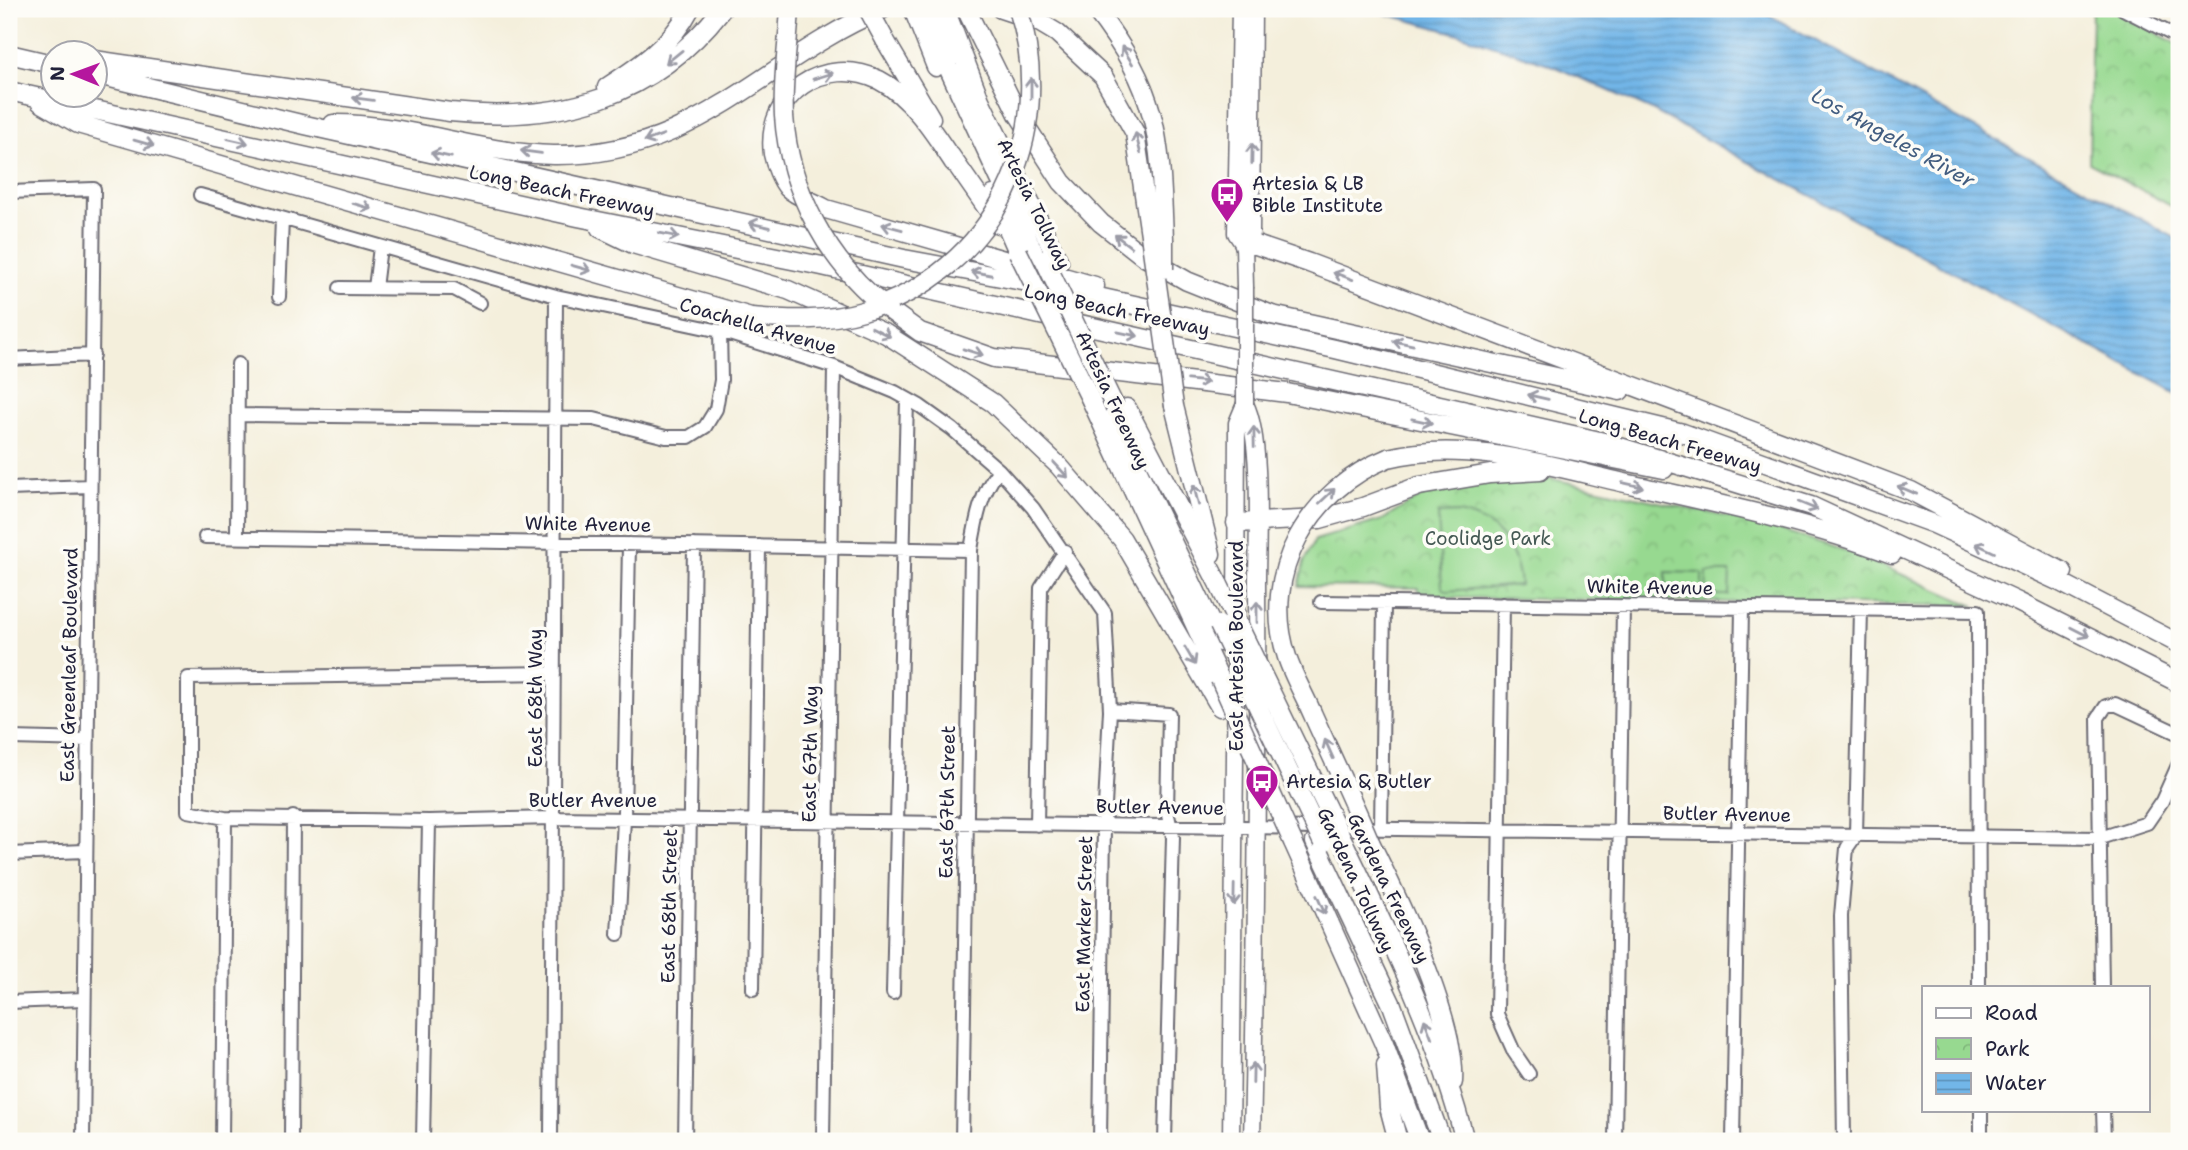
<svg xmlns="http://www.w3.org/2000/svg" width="2188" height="1150" font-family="'Shantell Sans',sans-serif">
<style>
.park{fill:url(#park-crowns);stroke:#5c7e66;stroke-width:2}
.pitch{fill:#97d990;stroke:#5c7e66;stroke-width:2}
.water{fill:url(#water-rules);stroke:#4a6c92;stroke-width:2}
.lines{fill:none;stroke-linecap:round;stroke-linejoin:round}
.minor-casing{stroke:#6c6a73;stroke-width:16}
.major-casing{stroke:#6c6a73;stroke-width:19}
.highway-casing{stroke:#6c6a73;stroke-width:21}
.minor{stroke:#fff;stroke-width:12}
.major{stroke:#fff;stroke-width:16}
.highway{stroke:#fff;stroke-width:18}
.major-bridge-casing{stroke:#6c6a73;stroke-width:19;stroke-linecap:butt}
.highway-bridge-casing{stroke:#6c6a73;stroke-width:21;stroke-linecap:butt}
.major-bridge{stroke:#fff;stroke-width:16}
.highway-bridge{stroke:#fff;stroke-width:18}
.oneway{stroke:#9c9ca7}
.labels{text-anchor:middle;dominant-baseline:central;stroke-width:7;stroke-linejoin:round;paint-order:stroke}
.poi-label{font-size:19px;fill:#22223b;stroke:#fdfcf7;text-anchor:start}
.street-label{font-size:19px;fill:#22223b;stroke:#fdfcf7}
.park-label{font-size:19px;fill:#455954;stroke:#fdfcf7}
.water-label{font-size:21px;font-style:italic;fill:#425d80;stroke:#fdfcf7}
</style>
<defs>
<pattern id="park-crowns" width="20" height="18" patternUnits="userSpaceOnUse" patternTransform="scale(1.75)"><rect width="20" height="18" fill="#97d990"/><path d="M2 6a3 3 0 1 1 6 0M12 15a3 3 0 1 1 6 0" fill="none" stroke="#82ba7d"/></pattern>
<pattern id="water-rules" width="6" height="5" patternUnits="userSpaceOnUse" patternTransform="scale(1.75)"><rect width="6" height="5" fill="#72b6e8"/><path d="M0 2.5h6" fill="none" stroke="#5d94bd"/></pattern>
</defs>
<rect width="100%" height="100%" fill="#fdfcf7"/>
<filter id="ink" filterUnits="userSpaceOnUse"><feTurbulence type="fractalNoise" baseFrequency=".0143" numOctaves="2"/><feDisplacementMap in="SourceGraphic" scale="14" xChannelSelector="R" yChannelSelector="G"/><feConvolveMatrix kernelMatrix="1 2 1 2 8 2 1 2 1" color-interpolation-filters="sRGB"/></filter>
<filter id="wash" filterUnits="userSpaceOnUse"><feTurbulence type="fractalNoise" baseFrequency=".00686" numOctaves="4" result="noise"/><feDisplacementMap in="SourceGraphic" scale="28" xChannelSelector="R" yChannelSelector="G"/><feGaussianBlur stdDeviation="1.57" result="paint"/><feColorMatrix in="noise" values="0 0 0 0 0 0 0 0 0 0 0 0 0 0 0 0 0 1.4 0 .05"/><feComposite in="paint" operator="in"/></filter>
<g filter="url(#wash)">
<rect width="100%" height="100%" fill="#f4efdc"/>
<path class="park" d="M2092,9H2112L2179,45V210L2089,163Z
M1482,478H1548L1765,525L1853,553L1974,606L1419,597L1418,588L1299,586L1304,562L1315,540L1382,520L1437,487Z"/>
<path class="pitch" d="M1459,513C1497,521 1517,547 1520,585L1447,591L1442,587L1438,514Z
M1666,572L1702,573V595L1666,594Z
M1707,572H1730L1729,595H1706Z"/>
<path class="water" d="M1368,9H1758L2179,240V394L1650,109L1549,64L1459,34Z"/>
</g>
<g filter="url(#ink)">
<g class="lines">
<defs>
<path id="minor" d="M2123,9L2179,38
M9,192L94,189L83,1141
M200,195L556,296L720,331L834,367L895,392L920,406L952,429L999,470L1033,508L1105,613L1110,710L1104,825L1100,1141
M340,288L454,289L480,303
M375,288L380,247
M279,297L282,219
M9,359L93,355
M239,415L594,419L666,437H689L705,427L716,409L721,380L720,331
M9,489L90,486
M205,537L971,550
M237,537L238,364
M1321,602L1978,611L1979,987
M1503,604L1497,1014L1514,1052L1529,1074
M554,673L188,678V811L225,818L429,821L553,818L2100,838L2147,823L2162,801L2179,763
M1110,710L1169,714L1167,811L1173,837L1165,1141
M12,738L88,740
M1037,825L1041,588L1065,551
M1381,829L1384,603
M9,854L85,851
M618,934L624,819L629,544
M2102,987L2098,718L2106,706L2115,704L2179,734
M753,989L759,546
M893,993L907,399
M9,1002L84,999
M1981,1110V1141
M2103,1110L2104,1141
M222,1141L225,818
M291,1141L293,817
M423,1141L429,821
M551,1141L556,296
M685,1141L694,545
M823,1141L834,367
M962,1141L971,550C976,520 980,494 999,470
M1615,1141L1623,606
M1733,1141L1742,608
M1844,1141L1841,916L1847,848L1856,835L1861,609"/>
<path id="major" d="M1240,9L1236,233L1244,245
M1245,287L1244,245L1251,233L1253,9
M1245,404C1263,438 1257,540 1257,583C1258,769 1256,955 1252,1141
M1236,620L1237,423L1245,404
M1231,1141L1236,660"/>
<path id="highway" d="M913,9L936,67
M931,9L950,58
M945,9L980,100L1059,262
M966,9L1018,114L1062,182L1101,223L1143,256L1187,281L1272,315L1620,391
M1001,9L1037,21L1057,33L1103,76L1135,133L1150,235
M1095,9C1160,93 1160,137 1164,239
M885,40L931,118
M939,48L1036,257
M9,54L52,64
M94,60L450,112C559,123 652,99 722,9
M94,74L305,125L904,259L1039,284L1335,349L1683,433L1934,524L2060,582L2179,644
M607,87C640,66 672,44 690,9
M9,91L578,217L822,266L1604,442L1811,506L2018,602L2179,683
M40,102L78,124L751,317
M333,124C408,123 479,154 554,155C699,156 763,59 883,9
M950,155L998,224
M954,163C935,134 911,96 879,80C824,54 765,94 773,154C775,164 781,180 788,188C797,197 815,202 826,209L1095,286
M993,195L1018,252
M600,228L633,244L788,290L886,334L993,403L1059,466L1122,539L1220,707
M1244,245H1256L1309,263L1911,491L2063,572
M891,311L920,332L994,358L1287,393L1664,469
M1091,400L1220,679
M1174,406L1211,554
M1127,408L1219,585
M1109,410L1220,642
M1388,458C1468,438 1556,468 1634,485C1720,504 1810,523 1892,554
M1236,523L1320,519L1363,507L1419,486L1490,474L1540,471
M1293,842L1384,1044L1420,1141
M1315,842L1392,1005L1442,1141
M1370,842C1398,898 1457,1022 1453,1082
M1344,843C1391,940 1438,1036 1465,1141
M1386,1065L1389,1107L1398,1141"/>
</defs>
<use href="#minor" class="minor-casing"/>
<use href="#major" class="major-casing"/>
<use href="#highway" class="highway-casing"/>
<use href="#minor" class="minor"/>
<use href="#major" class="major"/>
<use href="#highway" class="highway"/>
<defs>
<path id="major-bridge" d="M1245,287V404"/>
<path id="highway-bridge" d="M790,9C788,44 782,81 784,116C789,190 828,264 888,309
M868,9L885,40
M1150,235L1174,406
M1164,239V269
M1018,252L1091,400
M1044,259L1115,407
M751,317C788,320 826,322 863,311C994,273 1059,135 1018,9
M1219,585L1344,843
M1219,625L1323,843
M1220,679L1293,842
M1370,842C1352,799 1332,757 1313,715C1305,696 1293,676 1287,657C1259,573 1310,489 1388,458"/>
</defs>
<use href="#major-bridge" class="major-bridge-casing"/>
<use href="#highway-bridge" class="highway-bridge-casing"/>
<use href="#major-bridge" class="major-bridge"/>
<use href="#highway-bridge" class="highway-bridge"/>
</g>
<defs><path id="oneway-shaft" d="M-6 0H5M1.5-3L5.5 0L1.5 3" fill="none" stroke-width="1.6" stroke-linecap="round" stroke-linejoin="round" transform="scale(1.75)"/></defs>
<g class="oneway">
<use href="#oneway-shaft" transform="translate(1127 55) rotate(-122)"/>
<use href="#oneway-shaft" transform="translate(674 57) rotate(141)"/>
<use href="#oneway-shaft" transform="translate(823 76) rotate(-17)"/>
<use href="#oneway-shaft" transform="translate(1031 88) rotate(-90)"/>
<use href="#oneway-shaft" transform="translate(363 99) rotate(-172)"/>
<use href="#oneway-shaft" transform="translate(654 138) rotate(160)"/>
<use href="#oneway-shaft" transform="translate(238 141) rotate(13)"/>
<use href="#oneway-shaft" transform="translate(144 143) rotate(16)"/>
<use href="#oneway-shaft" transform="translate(1138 143) rotate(-104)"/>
<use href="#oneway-shaft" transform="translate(531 152) rotate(-172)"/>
<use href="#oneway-shaft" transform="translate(1252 154) rotate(-89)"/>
<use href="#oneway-shaft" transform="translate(441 155) rotate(-168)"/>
<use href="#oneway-shaft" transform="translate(362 206) rotate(16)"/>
<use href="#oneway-shaft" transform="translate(759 225) rotate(-167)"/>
<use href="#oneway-shaft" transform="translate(892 227) rotate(-165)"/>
<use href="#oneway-shaft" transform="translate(669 235) rotate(11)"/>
<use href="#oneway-shaft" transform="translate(1123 241) rotate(-142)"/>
<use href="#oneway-shaft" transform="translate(581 268) rotate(16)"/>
<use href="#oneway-shaft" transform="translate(981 273) rotate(-169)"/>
<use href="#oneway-shaft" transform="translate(1343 276) rotate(-160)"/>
<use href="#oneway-shaft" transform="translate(881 332) rotate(27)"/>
<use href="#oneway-shaft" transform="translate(1128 334) rotate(12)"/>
<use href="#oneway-shaft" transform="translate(1403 343) rotate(-168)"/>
<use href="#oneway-shaft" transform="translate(973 352) rotate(17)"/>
<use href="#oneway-shaft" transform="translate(1198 381) rotate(6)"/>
<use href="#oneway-shaft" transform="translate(1538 397) rotate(-167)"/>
<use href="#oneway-shaft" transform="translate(1422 421) rotate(12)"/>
<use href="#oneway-shaft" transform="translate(1254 437) rotate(-91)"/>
<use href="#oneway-shaft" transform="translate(1061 470) rotate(47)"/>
<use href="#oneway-shaft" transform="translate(1633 485) rotate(13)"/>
<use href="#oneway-shaft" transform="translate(1907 490) rotate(-157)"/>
<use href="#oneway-shaft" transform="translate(1196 495) rotate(-104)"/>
<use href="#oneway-shaft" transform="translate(1327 496) rotate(-43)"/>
<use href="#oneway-shaft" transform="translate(1808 506) rotate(22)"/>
<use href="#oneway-shaft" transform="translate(1985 548) rotate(-155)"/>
<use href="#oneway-shaft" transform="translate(1257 612) rotate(-90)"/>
<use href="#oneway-shaft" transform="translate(2080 632) rotate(27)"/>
<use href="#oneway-shaft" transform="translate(1190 656) rotate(60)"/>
<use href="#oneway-shaft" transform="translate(1329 749) rotate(-114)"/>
<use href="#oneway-shaft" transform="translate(1234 895) rotate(91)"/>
<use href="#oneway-shaft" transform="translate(1321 905) rotate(66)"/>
<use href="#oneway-shaft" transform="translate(1428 1029) rotate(-111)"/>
<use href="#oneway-shaft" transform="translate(1253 1073) rotate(-89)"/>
</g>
</g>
<defs>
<symbol id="bus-pin" viewBox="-11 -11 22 30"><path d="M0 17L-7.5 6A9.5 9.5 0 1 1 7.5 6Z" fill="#b5179e" stroke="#fdfcf7"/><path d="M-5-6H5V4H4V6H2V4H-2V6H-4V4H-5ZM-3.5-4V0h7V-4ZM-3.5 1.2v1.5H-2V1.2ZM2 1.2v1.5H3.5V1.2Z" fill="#fff"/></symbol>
</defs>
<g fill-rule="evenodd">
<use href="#bus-pin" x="1208" y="175" width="38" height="52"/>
<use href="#bus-pin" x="1243" y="762" width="38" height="52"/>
</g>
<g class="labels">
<g class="poi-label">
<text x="1252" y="183">Artesia &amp; LB<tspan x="1252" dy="22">Bible Institute</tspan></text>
<text x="1286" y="781">Artesia &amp; Butler</text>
</g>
<g class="street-label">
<text transform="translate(562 191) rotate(12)">Long Beach Freeway</text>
<text transform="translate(1034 204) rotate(64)">Artesia Tollway</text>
<text transform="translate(1117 310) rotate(12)">Long Beach Freeway</text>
<text transform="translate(758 326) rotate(16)">Coachella Avenue</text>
<text transform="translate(1113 400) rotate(65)">Artesia Freeway</text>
<text transform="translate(1670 441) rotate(16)">Long Beach Freeway</text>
<text transform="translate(588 524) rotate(1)">White Avenue</text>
<text transform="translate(1650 587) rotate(1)">White Avenue</text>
<text transform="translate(1236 646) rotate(-90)">East Artesia Boulevard</text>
<text transform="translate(69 665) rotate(-89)">East Greenleaf Boulevard</text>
<text transform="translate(535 698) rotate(-90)">East 68th Way</text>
<text transform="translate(810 754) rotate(-89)">East 67th Way</text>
<text x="593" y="800">Butler Avenue</text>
<text transform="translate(947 802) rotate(-89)">East 67th Street</text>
<text transform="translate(1160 807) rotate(1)">Butler Avenue</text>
<text transform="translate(1727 814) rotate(1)">Butler Avenue</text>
<text transform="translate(1356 880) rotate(65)">Gardena Tollway</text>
<text transform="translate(1389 888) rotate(64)">Gardena Freeway</text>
<text transform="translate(669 906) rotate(-89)">East 68th Street</text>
<text transform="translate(1084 924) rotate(-89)">East Marker Street</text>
</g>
<g class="park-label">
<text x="1488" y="538">Coolidge Park</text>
</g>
<g class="water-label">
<text transform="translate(1893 138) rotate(29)">Los Angeles River</text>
</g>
</g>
<rect width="2188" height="1150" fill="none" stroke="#fdfcf7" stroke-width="35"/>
<rect x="1922" y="986" width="228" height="126" fill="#fdfcf7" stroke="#a5a5ac" stroke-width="2"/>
<rect x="1936" y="1008" width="35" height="10" fill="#ffffff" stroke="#a5a5ac" stroke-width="2"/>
<text x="1985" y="1020" font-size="21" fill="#22223b">Road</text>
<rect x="1936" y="1038" width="35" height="21" fill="url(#park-crowns)" stroke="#a5a5ac" stroke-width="2"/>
<text x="1985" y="1056" font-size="21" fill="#22223b">Park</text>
<rect x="1936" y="1073" width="35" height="21" fill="url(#water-rules)" stroke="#a5a5ac" stroke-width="2"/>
<text x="1985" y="1090" font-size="21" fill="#22223b">Water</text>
<g transform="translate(74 74) rotate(271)"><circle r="33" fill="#fdfcf7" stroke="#a5a5ac" stroke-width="2"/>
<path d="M0-5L12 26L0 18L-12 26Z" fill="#b5179e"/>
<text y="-10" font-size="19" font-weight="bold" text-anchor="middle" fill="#22223b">N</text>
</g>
</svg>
